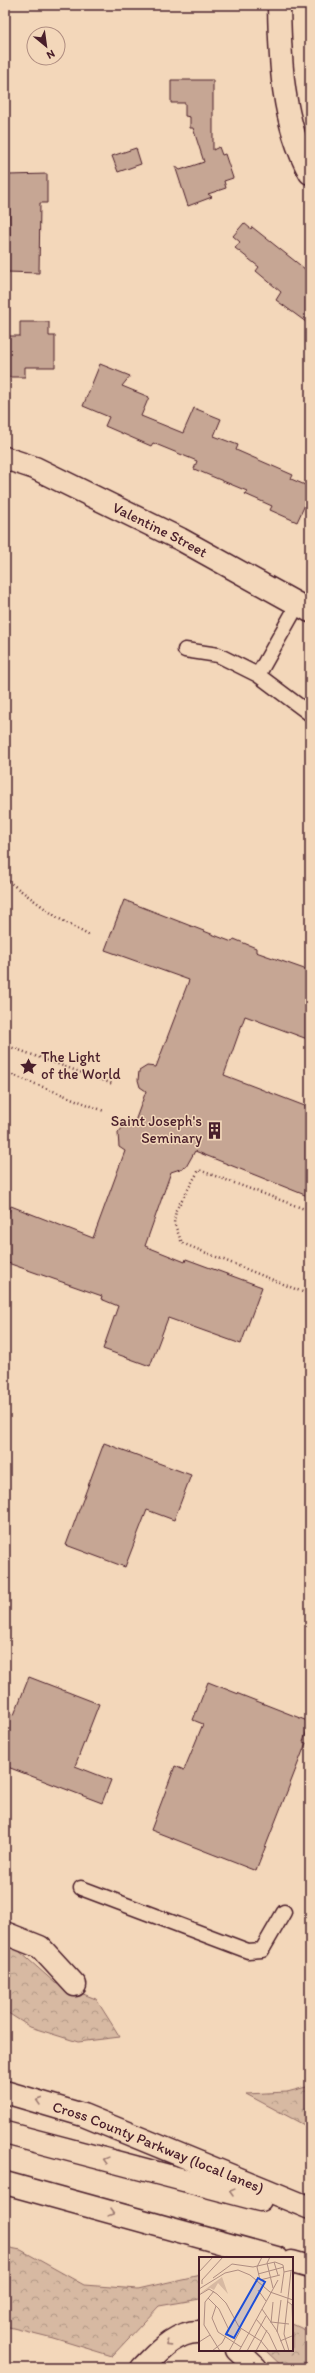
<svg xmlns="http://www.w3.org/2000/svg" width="315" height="2373" font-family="Itim,sans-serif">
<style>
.forest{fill:url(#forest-crowns);stroke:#906c66}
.building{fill:#c6a694;stroke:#4a1f2b}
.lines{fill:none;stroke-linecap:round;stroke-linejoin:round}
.lane-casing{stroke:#4a1f2b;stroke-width:17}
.street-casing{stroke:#4a1f2b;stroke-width:25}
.secondary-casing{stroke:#4a1f2b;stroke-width:25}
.highway-casing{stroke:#4a1f2b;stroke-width:25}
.path{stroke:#4a1f2b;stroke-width:2.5;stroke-dasharray:1 3;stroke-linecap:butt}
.lane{stroke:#f3d7ba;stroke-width:14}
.street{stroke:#f3d7ba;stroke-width:22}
.secondary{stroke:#f3d7ba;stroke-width:22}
.highway{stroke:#f3d7ba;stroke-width:22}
.oneway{stroke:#9e7b72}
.labels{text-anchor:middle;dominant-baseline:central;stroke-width:3;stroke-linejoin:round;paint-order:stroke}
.street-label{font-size:15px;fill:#4a1f2b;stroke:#f3d7ba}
.poi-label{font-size:15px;fill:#4a1f2b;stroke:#f3d7ba;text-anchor:start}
.inset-road{fill:none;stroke:#af8d81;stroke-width:1}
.view{fill:#1d4ed8;fill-opacity:0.15;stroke:#1d4ed8;stroke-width:2}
.inset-edge{fill:none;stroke:#4a1f2b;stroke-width:2}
</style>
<defs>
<pattern id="forest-crowns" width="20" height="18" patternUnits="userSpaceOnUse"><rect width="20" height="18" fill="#d7b9a2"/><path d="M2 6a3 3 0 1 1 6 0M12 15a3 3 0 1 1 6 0" fill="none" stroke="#b09684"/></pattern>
</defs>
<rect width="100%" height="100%" fill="#f3d7ba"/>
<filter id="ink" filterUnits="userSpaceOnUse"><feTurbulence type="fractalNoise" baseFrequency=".025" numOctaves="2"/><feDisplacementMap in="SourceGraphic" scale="8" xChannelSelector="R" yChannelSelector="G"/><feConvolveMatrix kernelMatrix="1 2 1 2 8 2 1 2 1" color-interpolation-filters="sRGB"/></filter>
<g filter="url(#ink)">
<path class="forest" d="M5,1942L11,1944L55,1983L96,1999L120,2037L78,2042L30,2027L5,2011Z
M310,2086V2128L246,2094L287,2092Z
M5,2247L21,2250L84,2285L138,2289L200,2275V2299L159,2306L112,2356L53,2338L5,2326Z
M292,2324L310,2332V2368H284L265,2350H292Z"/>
<path class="building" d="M171,80H213V150L219,147L222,155L225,154L233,178L224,181L226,188L208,194L212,197L188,206L175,166L180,170L204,162L193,128H190V117L185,116V103H171Z
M136,148L141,164L118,172L112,156Z
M47,174V203H40L39,273L7,272V236H10L9,175Z
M244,223L251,229L252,227L310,273V325L276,300L281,292L256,271L259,267L235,248L240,242L233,236Z
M20,322H49V336H55V367H25V377H5V336H20Z
M100,364L130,376L122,386L149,397L141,416L183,433L194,408L221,419L214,436L238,445L236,450L293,475L291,479L310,487V494L297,522L270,510L272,506L245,494L247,491L194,469L197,461L153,443L151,446L105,426L109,417L83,406Z
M124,900L232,942L234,939L256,948V952L310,971V1040L245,1016L224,1075L310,1108V1197L195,1151L186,1167L171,1172L145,1246L185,1262L186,1259L262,1287L241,1344L168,1318L150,1366L103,1349L118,1306L101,1299L102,1296L5,1262V1222L11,1206L93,1238L125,1151L119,1147L118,1133L123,1127L134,1124L146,1091L140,1087L138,1080L139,1071L147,1066L156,1067L189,980L105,950Z
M104,1443L191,1475L174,1520L147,1510L125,1567L66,1545Z
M29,1677L99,1704L75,1766L111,1780L102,1803L5,1766V1712L14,1715Z
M208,1682L310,1722L303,1742L306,1743L256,1871L151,1830L175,1766L184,1770L203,1724L193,1720Z"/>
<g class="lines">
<defs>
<path id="lane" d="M298,604L258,675L310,714
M185,650L218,655L258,675
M81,1888L248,1951L262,1950L284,1912"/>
<path id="street" d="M279,5C280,61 282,122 310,173
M5,1933L40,1947L75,1985
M237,2350L256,2368
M142,2368C157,2353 177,2330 200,2332"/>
<g id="secondary">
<path id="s1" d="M5,458L35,468L180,539L310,611"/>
</g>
<g id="highway">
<path id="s2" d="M5,2092L83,2115L310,2208"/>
<path d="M5,2133L260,2200"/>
<path d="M5,2183L277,2258"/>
<path d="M292,2262L310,2267"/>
</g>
</defs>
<use href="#lane" class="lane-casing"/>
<use href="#street" class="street-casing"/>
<use href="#secondary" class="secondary-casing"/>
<use href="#highway" class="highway-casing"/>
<path class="path" d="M5,879L58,918L90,936
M5,1045L113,1084
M5,1072L104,1111
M310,1211L199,1170L176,1210L174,1223L182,1243L310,1295"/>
<use href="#lane" class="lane"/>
<use href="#street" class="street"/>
<use href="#secondary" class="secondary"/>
<use href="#highway" class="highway"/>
</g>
<defs><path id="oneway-chevron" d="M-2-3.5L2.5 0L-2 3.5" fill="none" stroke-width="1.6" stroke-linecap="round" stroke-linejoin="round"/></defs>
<g class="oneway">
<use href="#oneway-chevron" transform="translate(39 2101) rotate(-164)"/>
<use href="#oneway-chevron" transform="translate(106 2160) rotate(-165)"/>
<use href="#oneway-chevron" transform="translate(232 2192) rotate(-165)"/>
<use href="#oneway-chevron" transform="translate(111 2213) rotate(15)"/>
<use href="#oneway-chevron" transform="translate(168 2344) rotate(147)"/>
</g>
</g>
<defs>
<symbol id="sight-bare" viewBox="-9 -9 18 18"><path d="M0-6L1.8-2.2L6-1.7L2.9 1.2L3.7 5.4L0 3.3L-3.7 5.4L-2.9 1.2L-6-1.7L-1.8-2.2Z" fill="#4a1f2b" stroke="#f3d7ba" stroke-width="2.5" paint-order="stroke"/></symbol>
<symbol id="building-bare" viewBox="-9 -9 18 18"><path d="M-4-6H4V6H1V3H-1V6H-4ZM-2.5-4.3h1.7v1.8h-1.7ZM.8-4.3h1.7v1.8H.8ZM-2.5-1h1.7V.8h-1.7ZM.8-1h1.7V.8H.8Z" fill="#4a1f2b" stroke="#f3d7ba" stroke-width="2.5" paint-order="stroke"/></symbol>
</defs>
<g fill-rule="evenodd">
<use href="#sight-bare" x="16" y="1054" width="25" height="25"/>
<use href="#building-bare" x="202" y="1118" width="25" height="25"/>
</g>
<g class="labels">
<g class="street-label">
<text stroke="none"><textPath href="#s1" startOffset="171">Valentine Street</textPath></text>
<text stroke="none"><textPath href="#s2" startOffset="163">Cross County Parkway (local lanes)</textPath></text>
</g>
<g class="poi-label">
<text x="41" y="1057">The Light<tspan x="41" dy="17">of the World</tspan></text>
<text x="202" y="1121" text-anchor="end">Saint Joseph's<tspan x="202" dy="17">Seminary</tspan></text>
</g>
</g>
<g transform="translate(199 2257)">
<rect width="94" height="94" fill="#f3d7ba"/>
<path d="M23,20L29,37L19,26L15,33L11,31L0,37Z" fill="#d7b9a2"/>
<path class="inset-road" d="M63,0L58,10L61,23L81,18M71,0L68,6L74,31M75,5L79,18M0,15L14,0M59,17L85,10M14,21L33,7L54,10L76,5L84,8L85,15L94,13M3,27V23L24,0M0,32L26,16L39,13L51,18L71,35L94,43M59,33L67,44M15,34L6,45L5,68L21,94M82,36L85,15M0,38L10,32L18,37L27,46L40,70L62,84L70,94M9,41L20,52L30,73L23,86L13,94M88,44L93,48L94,75M17,49L13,61L19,75L42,90M63,52L78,74L86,94M57,62L70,77L78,94M72,65L90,67M72,66L74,45M78,75L82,43M81,84L93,79M0,85L11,78M30,94L42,72M40,94L79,23M48,94L67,59M57,94L68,73M90,94L85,77L92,14"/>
<path class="view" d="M59,21L66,25L35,81L27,77Z"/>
<rect width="94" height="94" class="inset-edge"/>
</g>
<rect width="315" height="2373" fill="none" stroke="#f3d7ba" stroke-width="20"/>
<rect x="10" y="10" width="295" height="2353" fill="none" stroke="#4a1f2b" stroke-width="1.5" filter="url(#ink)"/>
<g transform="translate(46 46) rotate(151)"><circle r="19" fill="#f3d7ba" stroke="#af8d81"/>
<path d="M0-3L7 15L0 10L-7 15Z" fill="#4a1f2b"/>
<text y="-6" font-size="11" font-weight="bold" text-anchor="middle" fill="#4a1f2b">N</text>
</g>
</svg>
